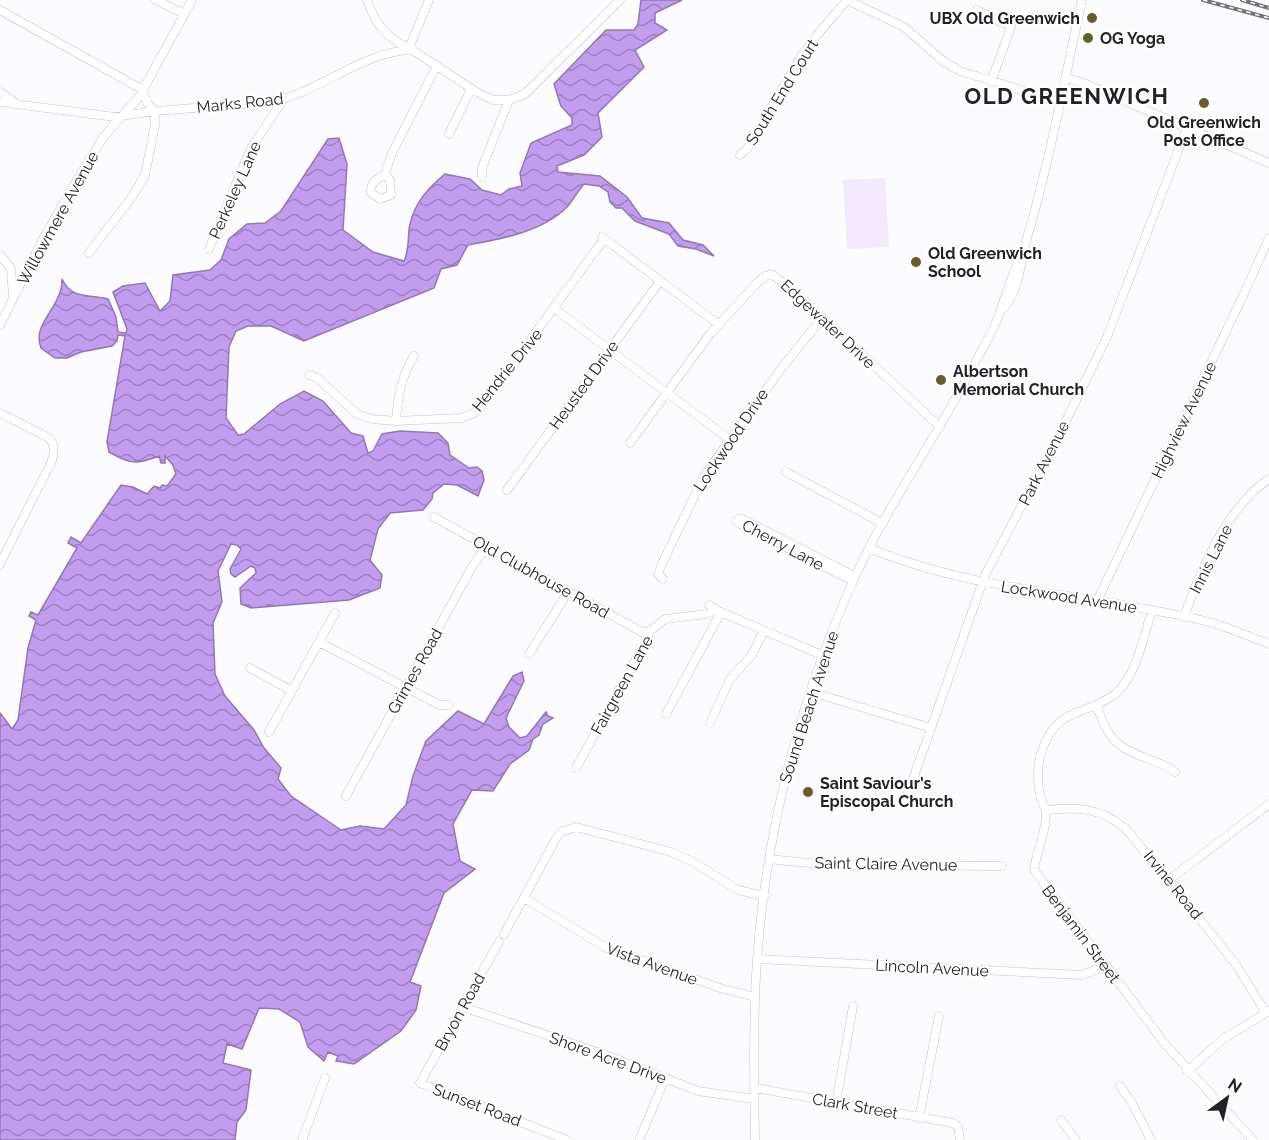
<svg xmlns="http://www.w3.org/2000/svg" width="1269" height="1140" font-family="Raleway,sans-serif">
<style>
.pitch{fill:#f2e9ff}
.water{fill:url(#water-waves);stroke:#9278b3;stroke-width:1.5}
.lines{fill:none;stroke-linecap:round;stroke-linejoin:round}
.minor-casing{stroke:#c5bfcd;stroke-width:9}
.minor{stroke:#fff;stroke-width:8}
.rail-casing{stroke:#727175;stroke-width:4}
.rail{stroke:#fff;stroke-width:1.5;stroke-dasharray:4.5;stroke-linecap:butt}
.poi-dot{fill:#685c28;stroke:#fff;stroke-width:2}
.labels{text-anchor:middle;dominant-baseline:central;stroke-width:4.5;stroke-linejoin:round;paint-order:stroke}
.poi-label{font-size:16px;font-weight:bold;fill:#232126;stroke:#fff;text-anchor:start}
.street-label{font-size:16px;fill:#232126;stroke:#fff}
.district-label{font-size:22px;font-weight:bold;letter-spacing:1.5px;fill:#232126;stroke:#fff}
</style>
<defs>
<pattern id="water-waves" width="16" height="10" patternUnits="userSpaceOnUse" patternTransform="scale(1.5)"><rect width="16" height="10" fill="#c29def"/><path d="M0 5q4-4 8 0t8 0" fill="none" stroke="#9d80c1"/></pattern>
</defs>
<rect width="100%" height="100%" fill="#fcfbfe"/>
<path class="pitch" d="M885,178L889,247L847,249L843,180Z"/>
<path class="water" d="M641,0H682L655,13V23L667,30L635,50L644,67L598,113L602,137L584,155L557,166L558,172L600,176L627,197L642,218L669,223L683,240L703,245L714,256L696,249L678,246L669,234L635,221L622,208H616L610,202L608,192L599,186L584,184C578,191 573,200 567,207C542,232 501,239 468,245L457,265L441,269L434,288L304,341L271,326H248L236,331L229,347L226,418L238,435L244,434L280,404L304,391L323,401L351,433L363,436L368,453L373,451L382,434L400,431L438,433L448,443L450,455L469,468L477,467L482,471L484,480L478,496L457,485L444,484L433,493L432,499L423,510L390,513L378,529L370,560L382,575L380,588L349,600L251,608L241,604L240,588L256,573L255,568L251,566L235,577L231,574L230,569L241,549L237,545L231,544L218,571L222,602L213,623L215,674L225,696L254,730L264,748L281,768L278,779L291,796L341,830L360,826L384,829L406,805L413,776L426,741L458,711L484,724L513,676L522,672L524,681L506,718L509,727L520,738L527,736L546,712L548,716L553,718L543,724L539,735L533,739L529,750L510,764L493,791L472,790L453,824L460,861L475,869L444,893L410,982L421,986L416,1010L401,1031L354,1064L336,1061L338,1056L328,1052L324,1061L308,1047L300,1022L279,1009L259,1008L242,1049L227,1044L223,1063L251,1070L246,1110L237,1122L235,1140H0V713L12,729L18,720L28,648L36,620L29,616L31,612L38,615L77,548L68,543L71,537L81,543L121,485L133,487L147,494L154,486L160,488L162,485L167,486L176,474L173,465L165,456V463H161L159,456C136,465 130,464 109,452L107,442L125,336L118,335L117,341L112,346L81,352L67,358H55L41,348C31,323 63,307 62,279C72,300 88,294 108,299L116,317L118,332L126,333L127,329L113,292L123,286L145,283L160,311L170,301L173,275L210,270L221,260L229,239L247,224L265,223L281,211L328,139L339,138L347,164L343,230L373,252L404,261C410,249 407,237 410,224C415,202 429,187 445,174L470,179L482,190L501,195L509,189L522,186L520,173L531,143L572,125V118L561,106L554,84L606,30H634L638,24Z"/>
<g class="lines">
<defs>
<path id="minor" d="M156,0L184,14
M367,0C375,23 386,38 409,48L480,94L494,100H509L525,94L620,0
M847,0L904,27L943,61L960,71L1060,102
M0,10L143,90L147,103L155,111V125L145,175L132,197L89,253
M977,10L1011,27L991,82
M409,48L429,0
M1066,78L1081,82L1269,163
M0,92L14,102
M0,102L115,117L155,111L272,102C320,92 365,50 413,50
M449,134L471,89
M740,155L747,149L802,55L817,35L847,0
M385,174C377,179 370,182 371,193L380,199L391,195L390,180L385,174L392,153L437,65
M482,177V168L509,100
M602,237L718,324
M209,249L251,148L283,100
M0,255L11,268L13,297
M555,309L729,439
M1003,309C1020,288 1019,269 1025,245C1049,165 1064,82 1082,0
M0,325L43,239L71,190L104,136L139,97L192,0
M309,375L316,377L357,414L372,419L396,421L461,418L474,413L481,407L604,239
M0,413L49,438C56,446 54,454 51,463L0,564
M396,421C398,397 401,376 414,356
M630,443L710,334L757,283L765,276L772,274L797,294L940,427
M786,472L882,523
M507,490L660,281
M434,517L642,632H649
M740,518L849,573L854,578H847L740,524L736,521Z
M869,548C978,593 1096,594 1209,622C1230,628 1249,636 1269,644
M663,579L658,574L661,566L704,476L781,369L822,318
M1097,601L1242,298L1269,238
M709,605L716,610L824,656
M1152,611C1143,637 1137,676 1115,694C1086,717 1058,705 1042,750C1037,763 1037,781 1040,795C1041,801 1045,806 1046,812C1047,832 1036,851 1034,870L1165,1044L1253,1140
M1184,617C1200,572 1227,506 1269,479
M319,642L424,697L440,705H449
M529,654L568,592
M250,668L292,691
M811,692L931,728
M1096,705C1102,718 1107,736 1120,745C1136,758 1158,759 1175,772
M666,714L721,612
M710,723L730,679L752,655L764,630
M269,732L335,613
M576,768L648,638L649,632L665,619L707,614L716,610
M346,796L472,567L486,547
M906,799L985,575L1056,441L1107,337L1187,128
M1046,810C1078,807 1100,807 1126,829L1219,943L1237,966L1266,1013
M770,859C847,869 925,864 1002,866
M1169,880L1269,804
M524,898L607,948L720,988L755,997
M504,934L557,837L561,832L576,827L671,852L693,862L738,890L765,896
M499,942L420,1083L567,1140
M757,959L1082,975L1106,966
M463,1007L606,1055L698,1091L754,1099
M1187,1071L1223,1039L1269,1011
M1120,1086L1132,1103L1151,1140
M755,1088L953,1123L958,1127L960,1140
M836,1103L853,1006
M919,1118L939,1016
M1061,1120L1076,1140
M302,1140L325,1078
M639,1140L665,1079
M755,1140C754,1080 753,1019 757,959C767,828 800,699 854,579C889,502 939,434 977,359C985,344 995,328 1000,312C1007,291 1013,271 1024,250"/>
</defs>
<use href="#minor" class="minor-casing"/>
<use href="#minor" class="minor"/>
<defs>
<path id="rail" d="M1203,0L1269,18
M1242,0L1269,8"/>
</defs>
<use href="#rail" class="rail-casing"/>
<use href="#rail" class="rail"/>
</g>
<g class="poi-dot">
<circle cx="1092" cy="18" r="6"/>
<circle cx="1088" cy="38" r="6"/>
<circle cx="1204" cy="103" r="6"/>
<circle cx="916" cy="262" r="6"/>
<circle cx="941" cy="380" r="6"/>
<circle cx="808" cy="792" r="6"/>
</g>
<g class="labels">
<g class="poi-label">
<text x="1080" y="18" text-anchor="end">UBX Old Greenwich</text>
<text x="1100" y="38">OG Yoga</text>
<text x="1204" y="122" text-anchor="middle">Old Greenwich<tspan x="1204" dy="18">Post Office</tspan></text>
<text x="928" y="253">Old Greenwich<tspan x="928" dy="18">School</tspan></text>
<text x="953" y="371">Albertson<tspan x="953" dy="18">Memorial Church</tspan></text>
<text x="820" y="783">Saint Saviour's<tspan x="820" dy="18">Episcopal Church</tspan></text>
</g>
<g class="street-label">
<text transform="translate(782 92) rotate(-58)">South End Court</text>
<text transform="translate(240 103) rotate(-6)">Marks Road</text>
<text transform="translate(235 190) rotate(-66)">Perkeley Lane</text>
<text transform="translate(58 218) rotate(-61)">Willowmere Avenue</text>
<text transform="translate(828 324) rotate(43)">Edgewater Drive</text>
<text transform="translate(507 370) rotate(-51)">Hendrie Drive</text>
<text transform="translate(584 385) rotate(-54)">Heusted Drive</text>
<text transform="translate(1184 420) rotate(-64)">Highview Avenue</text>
<text transform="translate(731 440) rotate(-56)">Lockwood Drive</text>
<text transform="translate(1044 463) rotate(-63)">Park Avenue</text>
<text transform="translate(783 545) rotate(28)">Cherry Lane</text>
<text transform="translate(1211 559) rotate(-63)">Innis Lane</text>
<text transform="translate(541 577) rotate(29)">Old Clubhouse Road</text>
<text transform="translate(1069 597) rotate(9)">Lockwood Avenue</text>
<text transform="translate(415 671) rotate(-61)">Grimes Road</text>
<text transform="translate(622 685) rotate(-61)">Fairgreen Lane</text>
<text transform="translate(809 707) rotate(-72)">Sound Beach Avenue</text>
<text transform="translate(886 864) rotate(1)">Saint Claire Avenue</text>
<text transform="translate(1173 885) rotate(51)">Irvine Road</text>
<text transform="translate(1081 934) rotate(53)">Benjamin Street</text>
<text transform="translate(652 964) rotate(20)">Vista Avenue</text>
<text transform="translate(932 968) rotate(3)">Lincoln Avenue</text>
<text transform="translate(460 1012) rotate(-61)">Bryon Road</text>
<text transform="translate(608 1058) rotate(20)">Shore Acre Drive</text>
<text transform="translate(477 1105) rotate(21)">Sunset Road</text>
<text transform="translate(855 1106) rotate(10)">Clark Street</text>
</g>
<g class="district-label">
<text x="1067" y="96">OLD GREENWICH</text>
</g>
</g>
<g transform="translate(1227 1098) rotate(33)" stroke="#ffffff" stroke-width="4.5" paint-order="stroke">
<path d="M0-4.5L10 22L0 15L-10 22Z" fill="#232126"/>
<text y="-9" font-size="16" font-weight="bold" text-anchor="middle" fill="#232126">N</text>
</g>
</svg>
